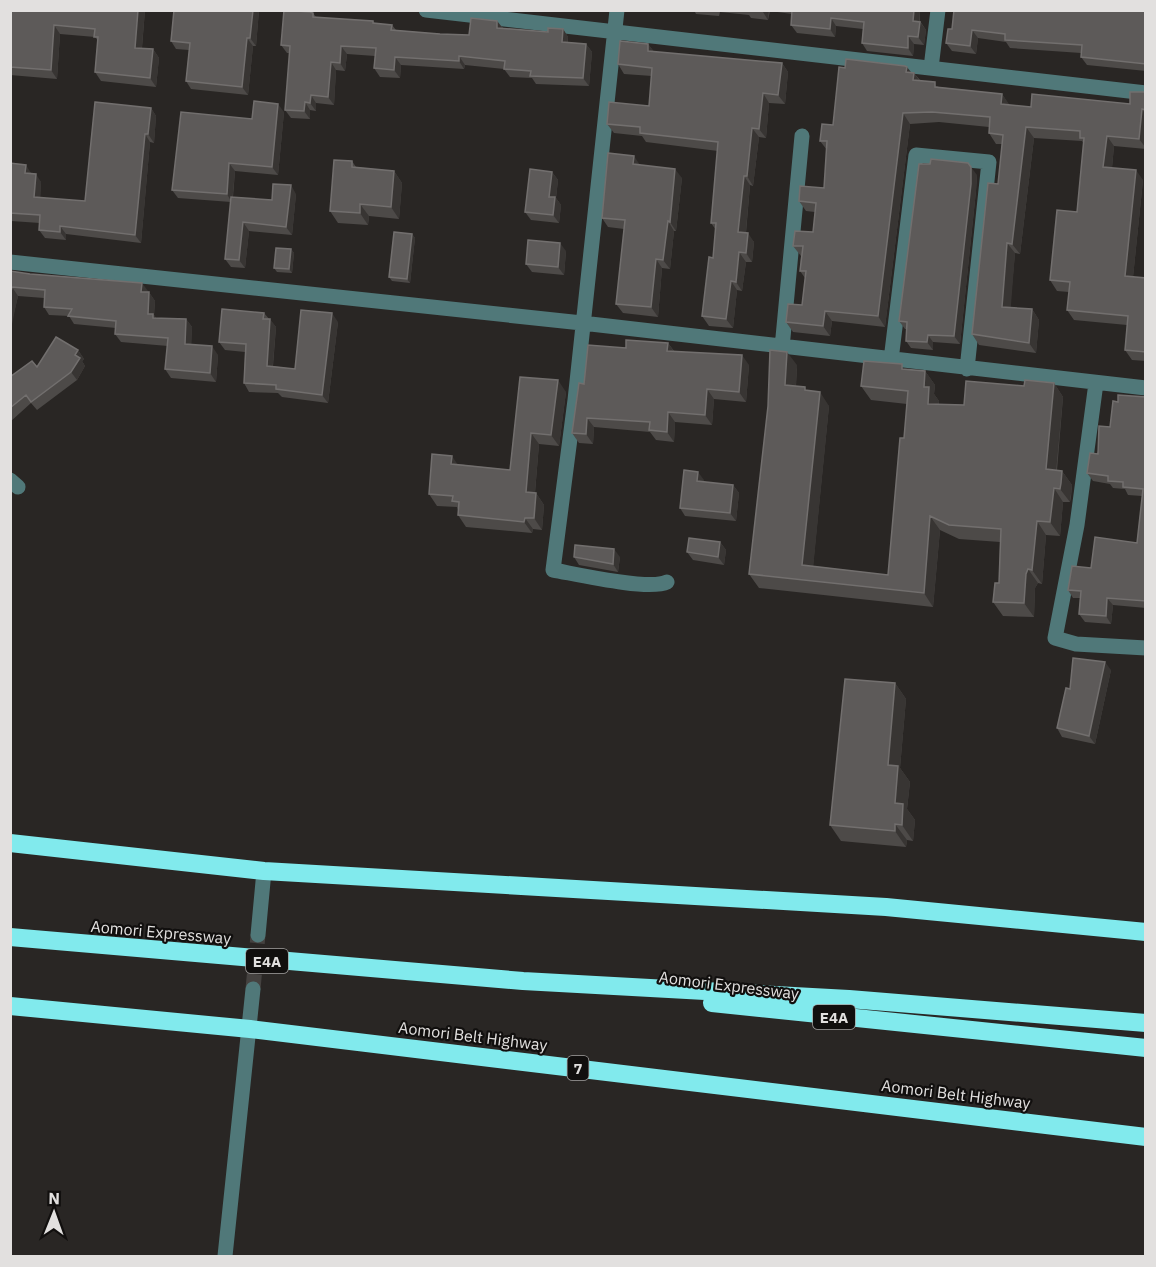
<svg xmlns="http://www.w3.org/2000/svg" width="1156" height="1267" font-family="'IBM Plex Sans',sans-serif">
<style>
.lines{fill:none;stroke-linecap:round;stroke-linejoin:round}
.minor-tunnel{stroke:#454240;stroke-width:15;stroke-dasharray:15 8;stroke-linecap:butt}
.minor{stroke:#507879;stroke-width:15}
.highway{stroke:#81eaed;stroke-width:18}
.wall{fill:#4d4a48}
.shaded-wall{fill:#383533}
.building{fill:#5d5a59;stroke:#726f6e;stroke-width:1.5}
.labels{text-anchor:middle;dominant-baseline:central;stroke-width:4.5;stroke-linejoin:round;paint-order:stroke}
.shield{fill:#110f0e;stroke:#a3a1a0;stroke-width:1.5}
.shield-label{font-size:15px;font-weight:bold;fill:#e2e0df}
.street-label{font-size:16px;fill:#e2e0df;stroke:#110f0e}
</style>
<rect width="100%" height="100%" fill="#292624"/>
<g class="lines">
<path class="minor-tunnel" d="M253,989L258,935"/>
<path class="minor" d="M426,10L1146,93
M617,10L575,400L553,570C576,574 649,591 667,582
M931,68L938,10
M10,262L582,323L1146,388
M782,348L802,136
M891,360L916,155L989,162L967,369
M1096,383L1077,525L1055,638L1076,644L1146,648
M10,480L18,487
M258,935L264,871
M225,1256L253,989"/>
<path class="highway" d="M10,843L264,871L886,907L1146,932
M10,937L523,981L849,999L1146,1023
M712,1003L1146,1048
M10,1006L250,1029L1146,1137"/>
</g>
<path class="wall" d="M10,10H145L142,48L153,49L159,58L156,87L101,81L95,72L98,41L95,37L60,34L57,79L10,75Z
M259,10L256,46H253L248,95L191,89L186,81L189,50L176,49L171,41Z
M694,10H920V21L926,30L924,45L914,44L913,56L867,51L862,43L863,29L836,26L835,37L797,33L791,25L792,14L770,11L768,20L751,18L749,15L720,12L719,16L696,14Z
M1146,10V71L1087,65L1081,57V53L1010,48L1006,42L978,38L976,54L952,51L946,43L952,29Z
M313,13L316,17L373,21L375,23L392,25L396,30L440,34L469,35L497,21L503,28L548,32L563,29L568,37V42L586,44L592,52L589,86L536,84L532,78L510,77L504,69L465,65L464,69L401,65L400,78L380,77L374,68L375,56L347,54L345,71L336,70L334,105L316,103V111L310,110V119L291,118L285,110L290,53H287L281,45Z
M648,44L654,52L782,63L788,72L785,104L769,103L766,138L759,137L753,186L750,185L746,233L754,242L752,262H746L742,291L737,290L733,328L709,326L702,316L713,258L716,230L711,223L718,151L646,142L642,136L614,133L607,124L649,106L652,76L624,74L618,64Z
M845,68L914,73L920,80L939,87L1002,94L1009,105L1031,107L1130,104L1146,92V149L1114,146L1112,168L1143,180L1133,277L1146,278V361L1132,360L1125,350L1127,325L1074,320L1067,310L1069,292L1057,291L1050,280L1077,212L1084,144L1082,141L1034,138L1020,254L1015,253L1010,308L1032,309L1039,320L1036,353L979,345L972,334L998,184L1002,144H996L989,133V127L939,122L910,124L885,327L832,321L830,336L793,332L786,322L802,305L805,278L800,271L801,256L793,246L813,232L815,212L806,211L799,201L824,188L827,150L820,141L833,125Z
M151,108L156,116L154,143L150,142L141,243L66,234V240L45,238L39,230L40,223L11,221L10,163L31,173L41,182L40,198L85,201Z
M284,112L278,175L235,171L233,197L272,200L296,194L292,235L249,231L245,268L231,267L225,259L231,202L178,198L172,190L252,119Z
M352,161L356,167L394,171L402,183L399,219L369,216L368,225L338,223L330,211Z
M640,165L682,178L676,231H674L670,269L662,268L658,317L623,313L616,304L624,229L608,227L602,218Z
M552,172L558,180L556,198L561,205L559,223L531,220L525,212Z
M977,175L976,191L960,344L933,342V350L911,348L906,341L907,329H905L899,321Z
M412,234L415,238L410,283L392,281L389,277Z
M291,249L294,253L292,273L277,272L274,268Z
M566,251L564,275L532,272L526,264Z
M10,271L148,291L155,301L154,315L156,318L186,319L192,327L191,345L218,355L216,382L171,378L165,369L168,346L121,342L115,334L116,328L74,324L69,316L49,315L44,307V298L18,296L10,329Z
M264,313L276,327L273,366L295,369L338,322L328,403L282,397L278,393L249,392L244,383L245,352L225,350L219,342Z
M668,343L674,351L749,365L746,402L714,399L712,425L675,422L674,442L656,440L650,432L594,427L593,444L579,443L572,433L584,384L626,348Z
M78,350L84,359L82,361L85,366L77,380L37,410L31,403L10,422V377Z
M797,365L796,386L808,391L829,406L813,566L888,575L904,438L907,404L871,400L861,386L905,369L925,371L935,385L934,394L939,401V404L964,405L1024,386L1054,383L1063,397L1057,470L1062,471L1072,485L1071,497L1070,502H1063L1060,536L1046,535L1042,584L1038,583L1035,588L1034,617L1003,616L993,602L999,583L1000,542L959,539L940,530L933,607L759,588L749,574Z
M520,377L566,392L559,446L539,444L535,493H536L544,505L542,530L533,529L532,533L466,527L458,515V510L457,507L437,506L429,494L457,464L510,470Z
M1146,397V608L1113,605L1111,624L1085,622L1079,614L1080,598H1073L1068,590L1091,568L1137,543L1142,496L1128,495L1125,489L1113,488L1110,484L1093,481L1087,473L1110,427L1118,402Z
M704,480V482L733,485L739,493L736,521L685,516L680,508Z
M720,542L726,550L724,565L693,560L687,552Z
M574,557H620L618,572L579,565Z
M1111,670L1095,744L1062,737L1057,728L1070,689Z
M895,683L906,699L900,768L910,782L907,809L915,820L913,841L907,840L906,847L841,841L830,825Z"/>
<path class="shaded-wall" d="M138,10H145L141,57L135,48Z
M253,10H259L256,46L250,38Z
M763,10H769L768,20L763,12Z
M914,10H920L919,29L913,21Z
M831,18L836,26L835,37L830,29Z
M497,21L503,29L497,28Z
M920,22L926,30L924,45L918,37Z
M54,25L60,34L57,79L51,70Z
M563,29L568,37L567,50L562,42Z
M972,30L978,38L976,54L970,46Z
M908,36L914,44L913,56L908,48Z
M247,38L253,46L248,95L242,87Z
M586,44L592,52L589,86L583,78Z
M648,44L655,53L648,51Z
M341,46L347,54L345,71L340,63Z
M153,49L159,58L156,87L150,78Z
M459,56L465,65L464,69L459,61Z
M395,57L401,65L400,78L394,70Z
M331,62L336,70L334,105L328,97Z
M782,63L788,72L785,104L778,95Z
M907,67L914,76V73L921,83V90L906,72Z
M763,93L769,103L766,138L759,129Z
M1002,94L1009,104L1008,114L1001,104Z
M311,95L316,103V111L310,103Z
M305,102L310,110V119L304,111Z
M278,104L284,112L278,175L272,167Z
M151,108L156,116L154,143L148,134Z
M1142,109L1146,115V148L1139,139Z
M903,113L910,124L885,327L878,316Z
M1026,127L1034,138L1020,254L1012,244Z
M752,128L759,137L753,186L747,176Z
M145,134L150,142L141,243L135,235Z
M1107,136L1114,146L1111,177L1103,167Z
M634,156L640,165L633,164Z
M229,163L235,171L232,203L227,194Z
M26,165L31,173V181L25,173Z
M971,167L977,175L976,191L960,344L954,336Z
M675,169L682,178L676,231L670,222Z
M1136,170L1143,180L1132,287L1125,276Z
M394,171L402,183L399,219L391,207Z
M552,172L558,180L556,198L561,205L559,223L553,215L549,197Z
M36,174L41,182L40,205L34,197Z
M744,176L750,185L745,241L738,232Z
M291,185L296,194L292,235L286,227Z
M360,204L369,216L368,225L360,213Z
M668,221L674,231L670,269L663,260Z
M243,222L249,231L245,268L239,260Z
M60,226L66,234V240L60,232Z
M748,233L754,242L752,262L746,253Z
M412,234L415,238L410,283L407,279Z
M560,243L566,251L564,275L558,267Z
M1007,243L1015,253L1010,318L1002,307Z
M291,249L294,253L292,273L289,269Z
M739,252L746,262L742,291L736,282Z
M656,259L662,268L658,317L651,307Z
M731,281L737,290L733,328L726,319Z
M142,283L148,291L147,300L141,292Z
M12,287L18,296L11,329L10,296Z
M149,292L155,301L154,315L159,322L148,314Z
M1032,309L1039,320L1036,353L1029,343Z
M825,311L832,321L830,336L823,326Z
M332,313L338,322L328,403L322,395Z
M186,319L192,327L191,352L185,344Z
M270,319L276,327L272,374L267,366Z
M928,335L933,342V350L927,342Z
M668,343L675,353L667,351Z
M212,346L218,355L216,382L210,373Z
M78,350L84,359L82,361L85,366L77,380L71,372L75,355Z
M787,352L797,365L795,399L785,385Z
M742,355L749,365L746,402L739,392Z
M925,371L935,385L934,394L939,401L937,417L928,404L924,387Z
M558,380L566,392L559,446L551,435Z
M1054,383L1063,397L1055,483L1046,469Z
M707,389L714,399L712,425L705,415Z
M820,392L829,406L812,579L802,565Z
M668,412L675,422L674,442L667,432Z
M587,418L594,427L593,444L586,434Z
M531,433L539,444L534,503L526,492Z
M452,456L460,468L451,464Z
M1062,471L1072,485L1070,502L1060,489Z
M698,472L704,480L703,489L697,481Z
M733,485L739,493L736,521L730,513Z
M1054,488L1063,502L1060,536L1050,522Z
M536,493L544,505L542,530L534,518Z
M930,516L940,530L933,607L924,593Z
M525,518L533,529L532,533L524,522Z
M1037,521L1046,535L1042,584L1032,570Z
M720,542L726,550L724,565L718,557Z
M614,549L620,557L618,572L613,564Z
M1028,569L1038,583L1035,588L1034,617L1024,603L1026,574Z
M1107,598L1113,605L1111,624L1106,616Z
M1105,662L1111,670L1095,744L1089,736Z
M895,683L906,699L900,768L910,782L907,809L915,820L913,841L902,825L895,803L888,765Z
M895,824L907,840L906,847L895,831Z"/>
<path class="building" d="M10,10H138L135,48L153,49L150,78L95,72L98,37H94L95,29L54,25L51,70L10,67Z
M174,10H253L250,38H247L242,87L186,81L190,43L171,41Z
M284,10L310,12L313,13V17L373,21V23L392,25L391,30L440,34L469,35L471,18L497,21V28L548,32V28L563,29L562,42L586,44L583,78L530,76L531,71L504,69L505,61L459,56V61L395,57L394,70L374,68L376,48L341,46L340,63L331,62L328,97L311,95L310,103L305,102L304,111L285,110L290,46L281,45Z
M792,10H914L913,21L920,22L918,37L908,36V48L862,43L864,22L831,18L830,29L791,25Z
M954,10H1146V64L1081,57L1082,45L1005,40V34L972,30L970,46L946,43L948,29H952Z
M620,41L648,44V51L782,63L778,95L763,93L759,129L752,128L747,176H744L738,232L748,233L746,253L739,252L736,282L731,281L726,319L702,316L709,257L713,258L716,223H711L718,142L640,133V127L607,124L609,102L649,106L652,68L618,64Z
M846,59L905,66L907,67L906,72L914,73L913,80L935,82V87L1002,94L1001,104L1031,107L1032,94L1130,104V92H1146V110L1142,109L1139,139L1107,136L1103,167L1136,170L1125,276L1146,278V352L1125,350L1128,316L1067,310L1070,282L1050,280L1057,210L1077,212L1084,138H1080V131L1026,127L1012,244L1007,243L1002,307L1032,309L1029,343L972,334L988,183L998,184L1003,135L989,133L990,117L932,112L903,113L878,316L825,311L823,326L786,322L788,304L802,305L806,271H800L803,246H793L795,231L813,232L816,203L799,201L800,186L824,188L827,141H820L822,124L833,125L839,67L845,68Z
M254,101L278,104L272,167L229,163L227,194L172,190L181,112L252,119Z
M95,102L151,108L148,134H145L135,235L60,226V232L39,230L40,215L10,213V163L26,165L25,173L36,174L34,197L85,201Z
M608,153L634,156L633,164L675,169L670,222L668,221L663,260L656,259L651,307L616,304L625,220L602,218Z
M931,159L968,163L971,167V184L954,336L928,335L927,342L906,341L907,322L899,321L919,164H930Z
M334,160L352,161V167L394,171L391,207L360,204V213L330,211Z
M530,169L552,172L549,197H555L553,215L525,212Z
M273,184L291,185L286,227L243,222L239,260L225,259L231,197L272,200Z
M394,232L412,234L407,279L389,277Z
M528,240L560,243L558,267L526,264Z
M276,248L291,249L289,269L274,268Z
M10,271L30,274L142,283L141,292H149L148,314H153V318L186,319L185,344L212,346L210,373L165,369L168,338L115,334L116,321L68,316L72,309L44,307L45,290L12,287L10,296Z
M222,309L264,313L263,319H270L267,366L295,369L301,310L332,313L322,395L276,389V385L244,383L246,344L219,342Z
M56,337L78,350L75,355L80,358L71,372L31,402L26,395L10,408V377L32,361L37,367Z
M626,340L668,343L667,351L742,355L739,392L707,389L705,415L668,412L667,432L649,430L650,422L587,418L586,434L572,433L579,383L584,384L588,345L626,348Z
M770,350L787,352L785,385L805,387V390L820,392L802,565L888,575L900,438H904L908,391L861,386L864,361L902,364V369L925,371L924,387H929L928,404L964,405L966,381L1024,386L1025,380L1054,383L1046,469L1062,471L1061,483L1060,489L1054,488L1050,522L1037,521L1032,570L1028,569L1026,574L1024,603L993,602L995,583H999L1001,529L949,525L930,516L924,593L749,574L768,406Z
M520,377L558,380L551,435L531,433L526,492L536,493L534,518H525L524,522L458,515L459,502L452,501L453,496L429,494L432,454L452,456L451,464L510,470Z
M1118,395L1146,397V601L1107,598L1106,616L1079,614L1081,591L1068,590L1072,566L1091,568L1095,537L1137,543L1143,489L1123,487V482L1108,481V476L1087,473L1090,453L1098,454L1099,426L1110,427L1113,401L1118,402Z
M684,470L698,472L697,481L733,485L730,513L680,508Z
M689,538L720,542L718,557L687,552Z
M575,545L614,549L613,564L574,557Z
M1073,658L1105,662L1089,736L1057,728L1066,688L1070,689Z
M845,679L895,683L888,765L898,766L895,803L903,804L902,825L895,824V831L830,825Z"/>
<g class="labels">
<g class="shield">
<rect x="246" y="949" width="42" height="24" rx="4.5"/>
<rect x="813" y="1005" width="42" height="24" rx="4.5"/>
<rect x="567.5" y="1056" width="21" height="24" rx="4.5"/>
</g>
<g class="shield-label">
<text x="267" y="961">E4A</text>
<text x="834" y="1017">E4A</text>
<text x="578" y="1068">7</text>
</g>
<g class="street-label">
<text transform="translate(161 932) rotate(5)">Aomori Expressway</text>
<text transform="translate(729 985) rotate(7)">Aomori Expressway</text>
<text transform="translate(473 1036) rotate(7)">Aomori Belt Highway</text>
<text transform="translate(956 1094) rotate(7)">Aomori Belt Highway</text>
</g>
</g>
<rect width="1156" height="1267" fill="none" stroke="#e2e0df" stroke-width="24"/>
<g transform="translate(54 1213) rotate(1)" stroke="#110f0e" stroke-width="4.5" paint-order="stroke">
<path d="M0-4.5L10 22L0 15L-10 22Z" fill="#e2e0df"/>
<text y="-9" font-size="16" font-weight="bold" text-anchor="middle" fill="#e2e0df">N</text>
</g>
</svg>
